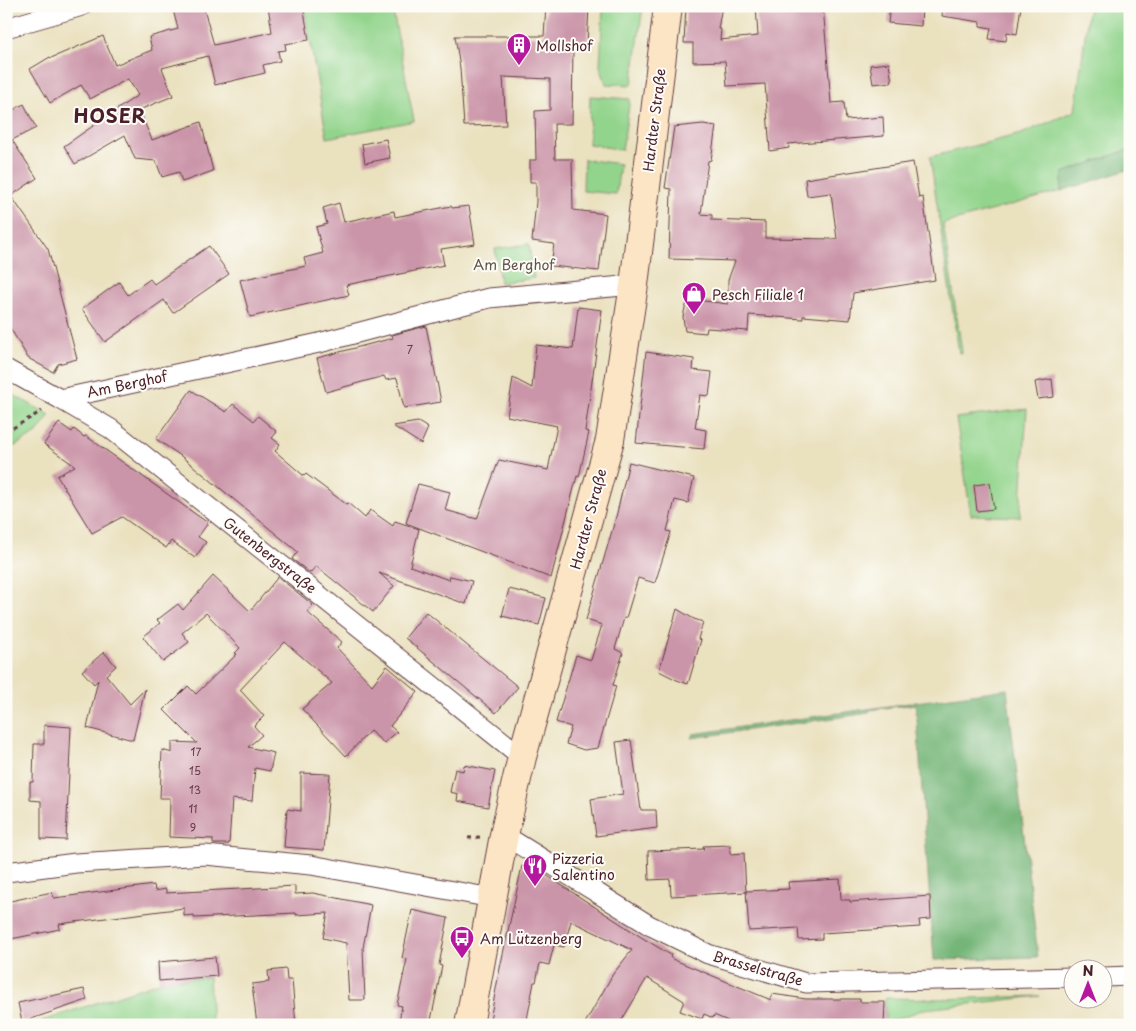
<svg xmlns="http://www.w3.org/2000/svg" width="1136" height="1031" font-family="'Playpen Sans',sans-serif">
<style>
.green{fill:#92d48c;stroke:#6e7a5c}
.forest{fill:#75b678;stroke:#606a52}
.building{fill:#cb95a9}
.lines{fill:none;stroke-linecap:round;stroke-linejoin:round}
.minor-casing{stroke:#623c41;stroke-width:21}
.secondary-casing{stroke:#623c41;stroke-width:30}
.path{stroke:#623c41;stroke-width:3;stroke-dasharray:4 4;stroke-linecap:butt}
.minor{stroke:#fff;stroke-width:19}
.secondary{stroke:#fce5c4;stroke-width:28}
.labels{text-anchor:middle;dominant-baseline:central;stroke-width:4;stroke-linejoin:round;paint-order:stroke}
.number-label{font-size:11px;fill:#6a3c4a}
.poi-label{font-size:14px;fill:#4a1f2b;stroke:#fdfcf7;text-anchor:start}
.street-label{font-size:14px;fill:#4a1f2b;stroke:#fdfcf7}
.park-label{font-size:14px;fill:#605548;stroke:#fdfcf7}
.district-label{font-size:19px;font-weight:bold;letter-spacing:1px;fill:#4a1f2b;stroke:#fdfcf7}
</style>
<rect width="100%" height="100%" fill="#fdfcf7"/>
<filter id="ink" filterUnits="userSpaceOnUse"><feTurbulence type="fractalNoise" baseFrequency=".02" numOctaves="2"/><feDisplacementMap in="SourceGraphic" scale="10" xChannelSelector="R" yChannelSelector="G"/><feConvolveMatrix kernelMatrix="1 2 1 2 8 2 1 2 1" color-interpolation-filters="sRGB"/></filter>
<filter id="wash" filterUnits="userSpaceOnUse"><feTurbulence type="fractalNoise" baseFrequency=".0096" numOctaves="4" result="noise"/><feDisplacementMap in="SourceGraphic" scale="20" xChannelSelector="R" yChannelSelector="G"/><feGaussianBlur stdDeviation="1.12" result="paint"/><feColorMatrix in="noise" values="0 0 0 0 0 0 0 0 0 0 0 0 0 0 0 0 0 1.4 0 .05"/><feComposite in="paint" operator="in"/></filter>
<g filter="url(#wash)">
<rect width="100%" height="100%" fill="#eae1bf"/>
<path class="green" d="M304,6H392L414,121L327,138Z
M603,6H643L632,85L606,84L600,66Z
M1089,6H1130V149L1063,173L1061,191L943,224L962,352L959,353L930,157L1021,134L1075,111Z
M590,96L630,99L622,150L589,144Z
M584,159L620,164L616,194L583,191Z
M529,244L534,278L500,283L495,249Z
M6,391L50,415L37,433L6,451Z
M1027,409L1020,517L971,515L956,418Z
M209,977L212,1025H30L159,982Z
M1040,996L925,1009L885,1023V998L940,999Z"/>
<path class="forest" d="M1130,149V169L1061,191L1063,173Z
M1007,689L1038,957L934,960L916,704L869,710V713L691,738L693,734Z"/>
<g id="blocks">
<path class="building" d="M172,6H203L214,45L272,32L268,6H303L309,40L285,44L286,50L278,51L280,61L263,65L265,73L215,85L208,56L162,68L173,96L139,110L152,140L201,122L213,171L182,182L179,172L162,177L156,161L135,159L125,135L75,164L64,146L138,95L128,79L90,99L81,85L50,103L30,69L50,57L51,58L103,36L115,65L152,50L149,37L178,29Z
M546,6H589L587,46H573L572,124H554L555,159H572L573,210L606,214L599,271L551,266L554,244L532,241L536,202V182H530V160H536L535,111L550,110V79L503,77L506,125L464,126L460,68L455,36H544Z
M686,6H722L718,29H721L720,40L758,36L756,6H823L831,103L844,102L846,120L883,117L884,136L788,144L789,148L770,151L765,84L727,86L725,61L693,62V43H684Z
M890,6H922L921,26L888,23Z
M943,6H1021L1017,34L1007,32L1006,41L989,39L991,28L980,26V22L942,16Z
M889,63L892,82L873,84L870,65Z
M24,104L36,128L12,140L37,178L11,196L48,249L77,359L58,364L53,372L28,358L6,321V114Z
M703,124L716,126L711,160L708,161L701,214L712,215V220L765,222V238L837,239L831,193L807,196L805,179L913,162L919,198L923,197L935,280L853,293L850,320L803,316V319L749,315L748,331L707,328L706,333L685,331L683,317L685,308L689,299L728,304V280L735,261L669,259L671,189L665,188L674,127Z
M386,139L390,158L365,163L362,144Z
M339,203L344,222L394,211L395,217L451,206L452,208L469,206L475,244L441,249L444,265L346,285L349,295L250,317L240,280L306,266L304,258L323,253L316,227L327,224L323,208Z
M209,246L229,274L173,313L164,300L105,342L82,309L119,282L128,295L150,279L154,284Z
M578,307L602,310L585,431L589,432L579,477L577,476L551,578L406,523L418,484L450,492L445,510L477,519L499,460L548,470L557,426L507,416L513,378L532,388L536,345L573,349Z
M426,326L441,402L404,408L397,378L386,380L384,376L326,392L317,358L393,338L392,335Z
M646,352L694,359L693,370L712,372L709,396L700,395L695,428L706,430L704,449L636,443Z
M1052,379L1054,397L1038,399L1035,382Z
M191,390L226,412L233,404L254,421L258,416L277,432L272,438L280,444L275,451L304,476L306,474L346,504L348,503L365,518L370,510L393,526L395,521L419,529L410,566L449,580L450,576L472,581L466,604L379,573L394,586L373,612L316,566L310,573L292,559L298,552L181,456L156,439Z
M418,422L428,428L421,444L393,426Z
M59,423L72,432L74,429L84,437L86,436L208,523L198,537L206,542L195,558L171,541L166,548L122,517L92,533L57,476L75,466L44,444Z
M629,462L694,478L688,503L675,500L667,531L671,532L655,583L638,578L626,618H624L615,649L623,653L613,685L616,686L598,748L584,750L566,744L571,727L556,722L576,655L591,660L602,625L586,620L616,517Z
M990,483L994,509L977,511L974,485Z
M213,576L250,611L278,577L313,605L307,612L342,642L337,648L372,685L387,666L418,692L390,726L397,732L384,743L370,731L346,756L302,709L332,683L285,642L240,690L264,716L254,726L262,735L248,747L274,753L270,771L255,768L252,801L232,799L229,844H213V839L169,837L170,800V798H160L162,750L172,753V742L197,743L164,710L188,686L196,694L237,654L235,653L240,648L206,613L182,633L189,642L163,662L143,637L160,623L157,620L178,604L183,610Z
M509,589L546,598L539,625L502,616Z
M677,609L694,619L703,622L698,639L701,640L688,684L677,680L659,671Z
M426,612L518,687L496,713L405,638Z
M104,652L116,666L106,675L130,704L145,689L133,740L87,728L98,680L94,684L82,671Z
M44,725L71,727L66,840L41,839V801L30,800V782H33L34,744H44Z
M631,740L641,810H656L657,828L596,836L591,799L623,794L616,742Z
M464,765L495,771L488,807L457,801L458,794L450,792L455,769L463,771Z
M301,773L330,774L324,850L284,847L287,809L301,811Z
M730,845V854L744,853L746,892L671,896L670,879L649,880L648,851L704,849L703,846Z
M529,864L641,937L671,955L670,957L672,959L771,1000L772,994L806,999H860V1002H885L884,1025H737L714,1015L713,1018L704,1014L702,1019L680,1011L684,1001L647,978L619,1025H584L613,974L632,950L571,921L564,947L554,945L549,965L540,963L536,982H534L526,1025H489L500,968L522,866Z
M840,879L841,900H850V902L930,896L931,919L919,920L920,927L822,933V939L799,940L798,928L749,931L746,891L789,889L788,882Z
M154,885L155,891L166,889V893L295,886V894L313,893L371,905L363,948L365,1000H349L346,943L323,938L328,913L296,915V913L194,918V915L184,916V908L59,924L60,929L6,940V902L52,892L54,898Z
M412,910L448,918L439,965L442,966L430,1025H398L402,1006L397,1005L407,959L402,958Z
M215,957L217,976L159,981L158,962Z
M286,969L287,980H292L296,1025H257L252,984L269,982L268,971Z
M84,989L87,1000L22,1022L18,1003Z"/>
</g>
</g>
<g filter="url(#ink)">
<use href="#blocks" fill-opacity="0" stroke="#623c41" stroke-width="1"/>
<g class="lines">
<defs>
<path id="minor" d="M6,28L82,6
M6,369L60,399L111,429L522,757
M60,399L319,343L489,298L634,285
M504,835L649,925L708,954L806,983L1074,977
M6,872L76,863L205,855L311,865L492,898
M1104,977L1130,976"/>
<path id="secondary" d="M469,1025L504,835L522,757L610,440L634,285L668,6"/>
</defs>
<use href="#minor" class="minor-casing"/>
<use href="#secondary" class="secondary-casing"/>
<path class="path" d="M6,432L42,411
M468,838L480,837"/>
<use href="#minor" class="minor"/>
<use href="#secondary" class="secondary"/>
</g>
</g>
<defs>
<symbol id="building-pin" viewBox="-11 -11 22 30"><path d="M0 17L-7.5 6A9.5 9.5 0 1 1 7.5 6Z" fill="#b5179e" stroke="#fdfcf7"/><path d="M-4-6H4V6H1V3H-1V6H-4ZM-2.5-4.3h1.7v1.8h-1.7ZM.8-4.3h1.7v1.8H.8ZM-2.5-1h1.7V.8h-1.7ZM.8-1h1.7V.8H.8Z" fill="#fff"/></symbol>
<symbol id="shop-pin" viewBox="-11 -11 22 30"><path d="M0 17L-7.5 6A9.5 9.5 0 1 1 7.5 6Z" fill="#b5179e" stroke="#fdfcf7"/><path d="M-5-2.5h2.3a2.7 3.5 0 0 1 5.4 0H5L5.5 6h-11ZM-1.5-2.5h3a1.5 2.3 0 0 0-3 0Z" fill="#fff"/></symbol>
<symbol id="restaurant-pin" viewBox="-11 -11 22 30"><path d="M0 17L-7.5 6A9.5 9.5 0 1 1 7.5 6Z" fill="#b5179e" stroke="#fdfcf7"/><path d="M-5-6h1v4h1v-4h1v4h1v-4h1v5L-1.5 .5V6h-2V.5L-5-1ZM5-6V6H3V1.5H1.5Q1.5-4 5-6Z" fill="#fff"/></symbol>
<symbol id="bus-pin" viewBox="-11 -11 22 30"><path d="M0 17L-7.5 6A9.5 9.5 0 1 1 7.5 6Z" fill="#b5179e" stroke="#fdfcf7"/><path d="M-5-6H5V4H4V6H2V4H-2V6H-4V4H-5ZM-3.5-4V0h7V-4ZM-3.5 1.2v1.5H-2V1.2ZM2 1.2v1.5H3.5V1.2Z" fill="#fff"/></symbol>
</defs>
<g fill-rule="evenodd">
<use href="#building-pin" x="505" y="31" width="28" height="38"/>
<use href="#shop-pin" x="680" y="280" width="28" height="38"/>
<use href="#restaurant-pin" x="521" y="852" width="28" height="38"/>
<use href="#bus-pin" x="448" y="924" width="28" height="38"/>
</g>
<g class="labels">
<g class="number-label">
<text x="410" y="349">7</text>
<text x="196" y="751">17</text>
<text x="195" y="770">15</text>
<text x="195" y="789">13</text>
<text x="193" y="808">11</text>
<text x="193" y="827">9</text>
</g>
<g class="poi-label">
<text x="536" y="45">Mollshof</text>
<text x="712" y="294">Pesch Filiale 1</text>
<text x="552" y="858">Pizzeria<tspan x="552" dy="16">Salentino</tspan></text>
<text x="480" y="938">Am Lützenberg</text>
</g>
<g class="street-label">
<text transform="translate(654 120) rotate(-83)">Hardter Straße</text>
<text transform="translate(127 384) rotate(-12)">Am Berghof</text>
<text transform="translate(588 519) rotate(-75)">Hardter Straße</text>
<text transform="translate(270 555) rotate(38)">Gutenbergstraße</text>
<text transform="translate(758 968) rotate(16)">Brasselstraße</text>
</g>
<g class="park-label">
<text x="514" y="264">Am Berghof</text>
</g>
<g class="district-label">
<text x="110" y="115">HOSER</text>
</g>
</g>
<rect width="1136" height="1031" fill="none" stroke="#fdfcf7" stroke-width="25"/>
<g transform="translate(1088 984)"><circle r="24" fill="#fdfcf7" stroke="#b5a4a5"/>
<path d="M0-4L9 19L0 12L-9 19Z" fill="#b5179e"/>
<text y="-8" font-size="14" font-weight="bold" text-anchor="middle" fill="#4a1f2b">N</text>
</g>
</svg>
